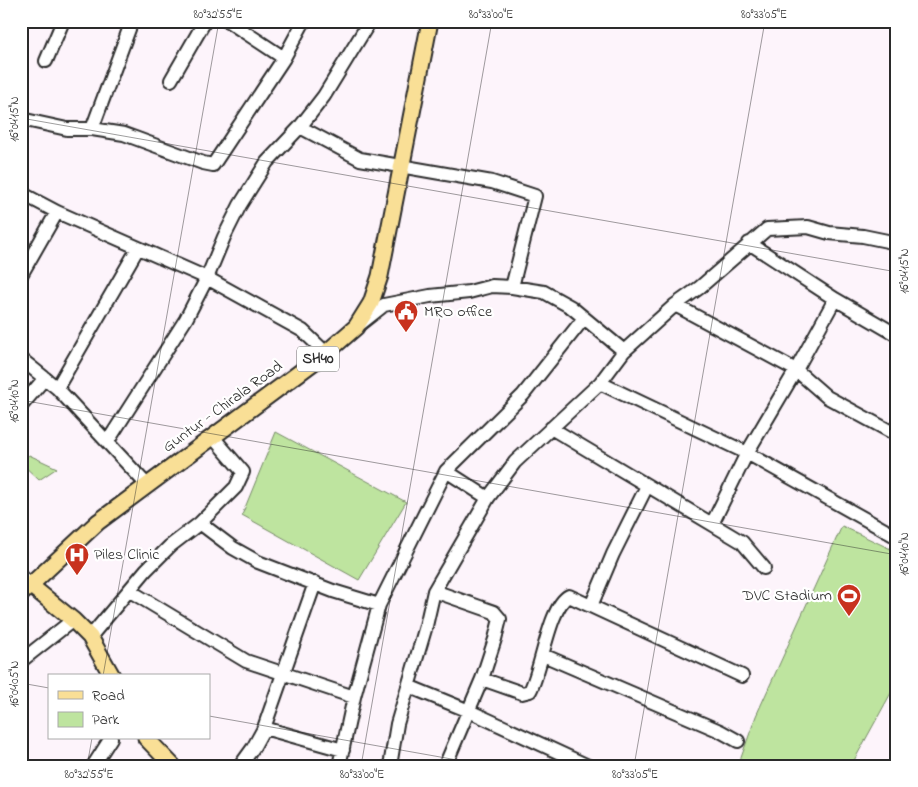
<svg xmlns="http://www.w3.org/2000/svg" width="918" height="787" font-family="'Indie Flower',sans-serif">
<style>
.green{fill:#bee49f;stroke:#748865}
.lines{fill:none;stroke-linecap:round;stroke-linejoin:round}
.minor-casing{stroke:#2b2b2b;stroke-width:16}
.major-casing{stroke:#2b2b2b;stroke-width:19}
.minor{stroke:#fff;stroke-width:12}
.major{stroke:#f9df96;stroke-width:15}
.ticks{fill:none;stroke:#2b2b2b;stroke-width:1;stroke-opacity:0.45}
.labels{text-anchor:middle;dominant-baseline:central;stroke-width:4.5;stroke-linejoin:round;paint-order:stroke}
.shield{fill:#fff;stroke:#6b6b6b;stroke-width:1}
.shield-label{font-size:15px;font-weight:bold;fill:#2b2b2b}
.poi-label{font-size:16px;fill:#2b2b2b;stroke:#fff;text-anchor:start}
.street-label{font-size:16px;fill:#2b2b2b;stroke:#fff}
.neatline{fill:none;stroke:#2b2b2b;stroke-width:2}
.ticks-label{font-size:12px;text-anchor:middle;fill:#2b2b2b}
</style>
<rect width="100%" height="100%" fill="#fdf4fb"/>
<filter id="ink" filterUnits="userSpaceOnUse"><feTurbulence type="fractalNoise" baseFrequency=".02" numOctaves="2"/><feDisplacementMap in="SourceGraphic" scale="10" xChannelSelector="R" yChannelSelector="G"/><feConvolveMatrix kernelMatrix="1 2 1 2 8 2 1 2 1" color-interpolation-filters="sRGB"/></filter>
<g filter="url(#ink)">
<path class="green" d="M276,432L406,502L359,580L242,515Z
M29,455L57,468L39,480L21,463Z
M842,526L897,552V682L851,766H738L756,716Z"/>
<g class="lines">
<defs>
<path id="minor" d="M228,21L284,58
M46,61L63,21
M171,80L205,21
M21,119L67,129H92L124,134L203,163L213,165L284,58L304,21
M300,127L360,159L492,182L535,196L512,287
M92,129L132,21
M21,193L57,212L207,278L303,331L326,353
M749,243L835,299L897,335
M21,275L57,212
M675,305L796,370L827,397L897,435
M360,324L384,305L430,296L469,292L492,286L512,287L544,292L571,307L624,351
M21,359L57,388L147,485
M600,383L747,453L897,537
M57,388L138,248
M21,406L45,378
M551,428L742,542L764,568
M108,441L186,319L207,278L224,237L240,205L267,162L300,127L324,96L370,21
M446,471L488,498
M200,523L233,548L258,562L333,591L379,605
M712,524L747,453L796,370L835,299
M21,576L30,585
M130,591L246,661L354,697
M434,591L494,612L500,619L495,639L482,679L445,766
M591,606L613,554L647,486
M90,637L146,570L170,546L200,523L236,487L243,472L212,436
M543,655L720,731L738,741
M21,661L73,620
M482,679L522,693L530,691C542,669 549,606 569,596L742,676
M408,686L469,711L588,766
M264,728L343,750
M93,766L111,738
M240,766L253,748L264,728L315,583
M339,766L354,697L379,605L446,471L523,395L584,318
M390,766L397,724L426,626L434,591L488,498L515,462L600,383L624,351L675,305L699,288L767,229L808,227L829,233L863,236L897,243"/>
<path id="major" d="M30,585L73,620L90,637L112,676
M21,594L98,522L326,353L356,327L371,303L380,276L430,21
M146,738L173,766"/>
</defs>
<use href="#minor" class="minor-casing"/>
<use href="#major" class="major-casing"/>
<use href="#minor" class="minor"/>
<use href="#major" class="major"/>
</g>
</g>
<path class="ticks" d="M21,118L897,272M21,400L897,555M103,676L219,21M21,683L49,688M209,716L491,766M87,766L92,738M361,766L492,21M634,766L765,21"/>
<defs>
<symbol id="civic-pin" viewBox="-11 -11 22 30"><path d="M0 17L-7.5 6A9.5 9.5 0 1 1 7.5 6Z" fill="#c8321e" stroke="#fff"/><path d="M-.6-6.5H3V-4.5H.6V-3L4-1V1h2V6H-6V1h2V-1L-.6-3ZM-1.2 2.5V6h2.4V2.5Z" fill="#fff"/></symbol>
<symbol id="hospital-pin" viewBox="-11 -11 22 30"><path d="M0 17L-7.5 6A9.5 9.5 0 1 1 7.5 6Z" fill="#c8321e" stroke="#fff"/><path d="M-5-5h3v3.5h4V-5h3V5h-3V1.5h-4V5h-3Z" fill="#fff"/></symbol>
<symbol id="stadium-pin" viewBox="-11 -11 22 30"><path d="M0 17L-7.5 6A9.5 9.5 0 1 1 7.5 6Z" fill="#c8321e" stroke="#fff"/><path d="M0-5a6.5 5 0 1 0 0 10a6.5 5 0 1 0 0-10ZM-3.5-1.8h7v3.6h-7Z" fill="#fff"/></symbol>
</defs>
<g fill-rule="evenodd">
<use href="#civic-pin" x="392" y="298" width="28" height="38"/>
<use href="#hospital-pin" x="63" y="541" width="28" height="38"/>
<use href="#stadium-pin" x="835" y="582" width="28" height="38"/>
</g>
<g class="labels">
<rect class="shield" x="297" y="346.5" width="42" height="25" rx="4"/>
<g class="shield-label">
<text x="318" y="359">SH40</text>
</g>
<g class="poi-label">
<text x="424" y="312">MRO office</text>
<text x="94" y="555">Piles Clinic</text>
<text x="832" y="596" text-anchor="end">DVC Stadium</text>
</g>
<g class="street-label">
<text transform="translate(223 407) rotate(-36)">Guntur - Chirala Road</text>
</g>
</g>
<rect width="918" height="787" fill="none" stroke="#fff" stroke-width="55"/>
<rect x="48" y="674" width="162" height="65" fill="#ffffff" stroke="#aaaaaa"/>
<rect x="58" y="691" width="25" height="8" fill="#f9df96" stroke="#aaaaaa"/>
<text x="92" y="700" font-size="15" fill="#2b2b2b">Road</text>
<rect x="58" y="712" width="25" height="15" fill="#bee49f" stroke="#aaaaaa"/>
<text x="92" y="724" font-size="15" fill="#2b2b2b">Park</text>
<rect x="28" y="28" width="862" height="732" class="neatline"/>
<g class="ticks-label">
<text x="218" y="18">80°32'55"E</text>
<text x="491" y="18">80°33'00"E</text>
<text x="764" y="18">80°33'05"E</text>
<text transform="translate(14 119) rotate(-90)" y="4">16°04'15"N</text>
<text transform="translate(904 271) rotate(-90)" y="4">16°04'15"N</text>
<text transform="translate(14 401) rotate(-90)" y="4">16°04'10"N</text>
<text transform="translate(904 554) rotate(-90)" y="4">16°04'10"N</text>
<text transform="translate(14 684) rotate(-90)" y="4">16°04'05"N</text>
<text x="89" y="778">80°32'55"E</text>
<text x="362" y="778">80°33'00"E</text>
<text x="635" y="778">80°33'05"E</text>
</g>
</svg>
